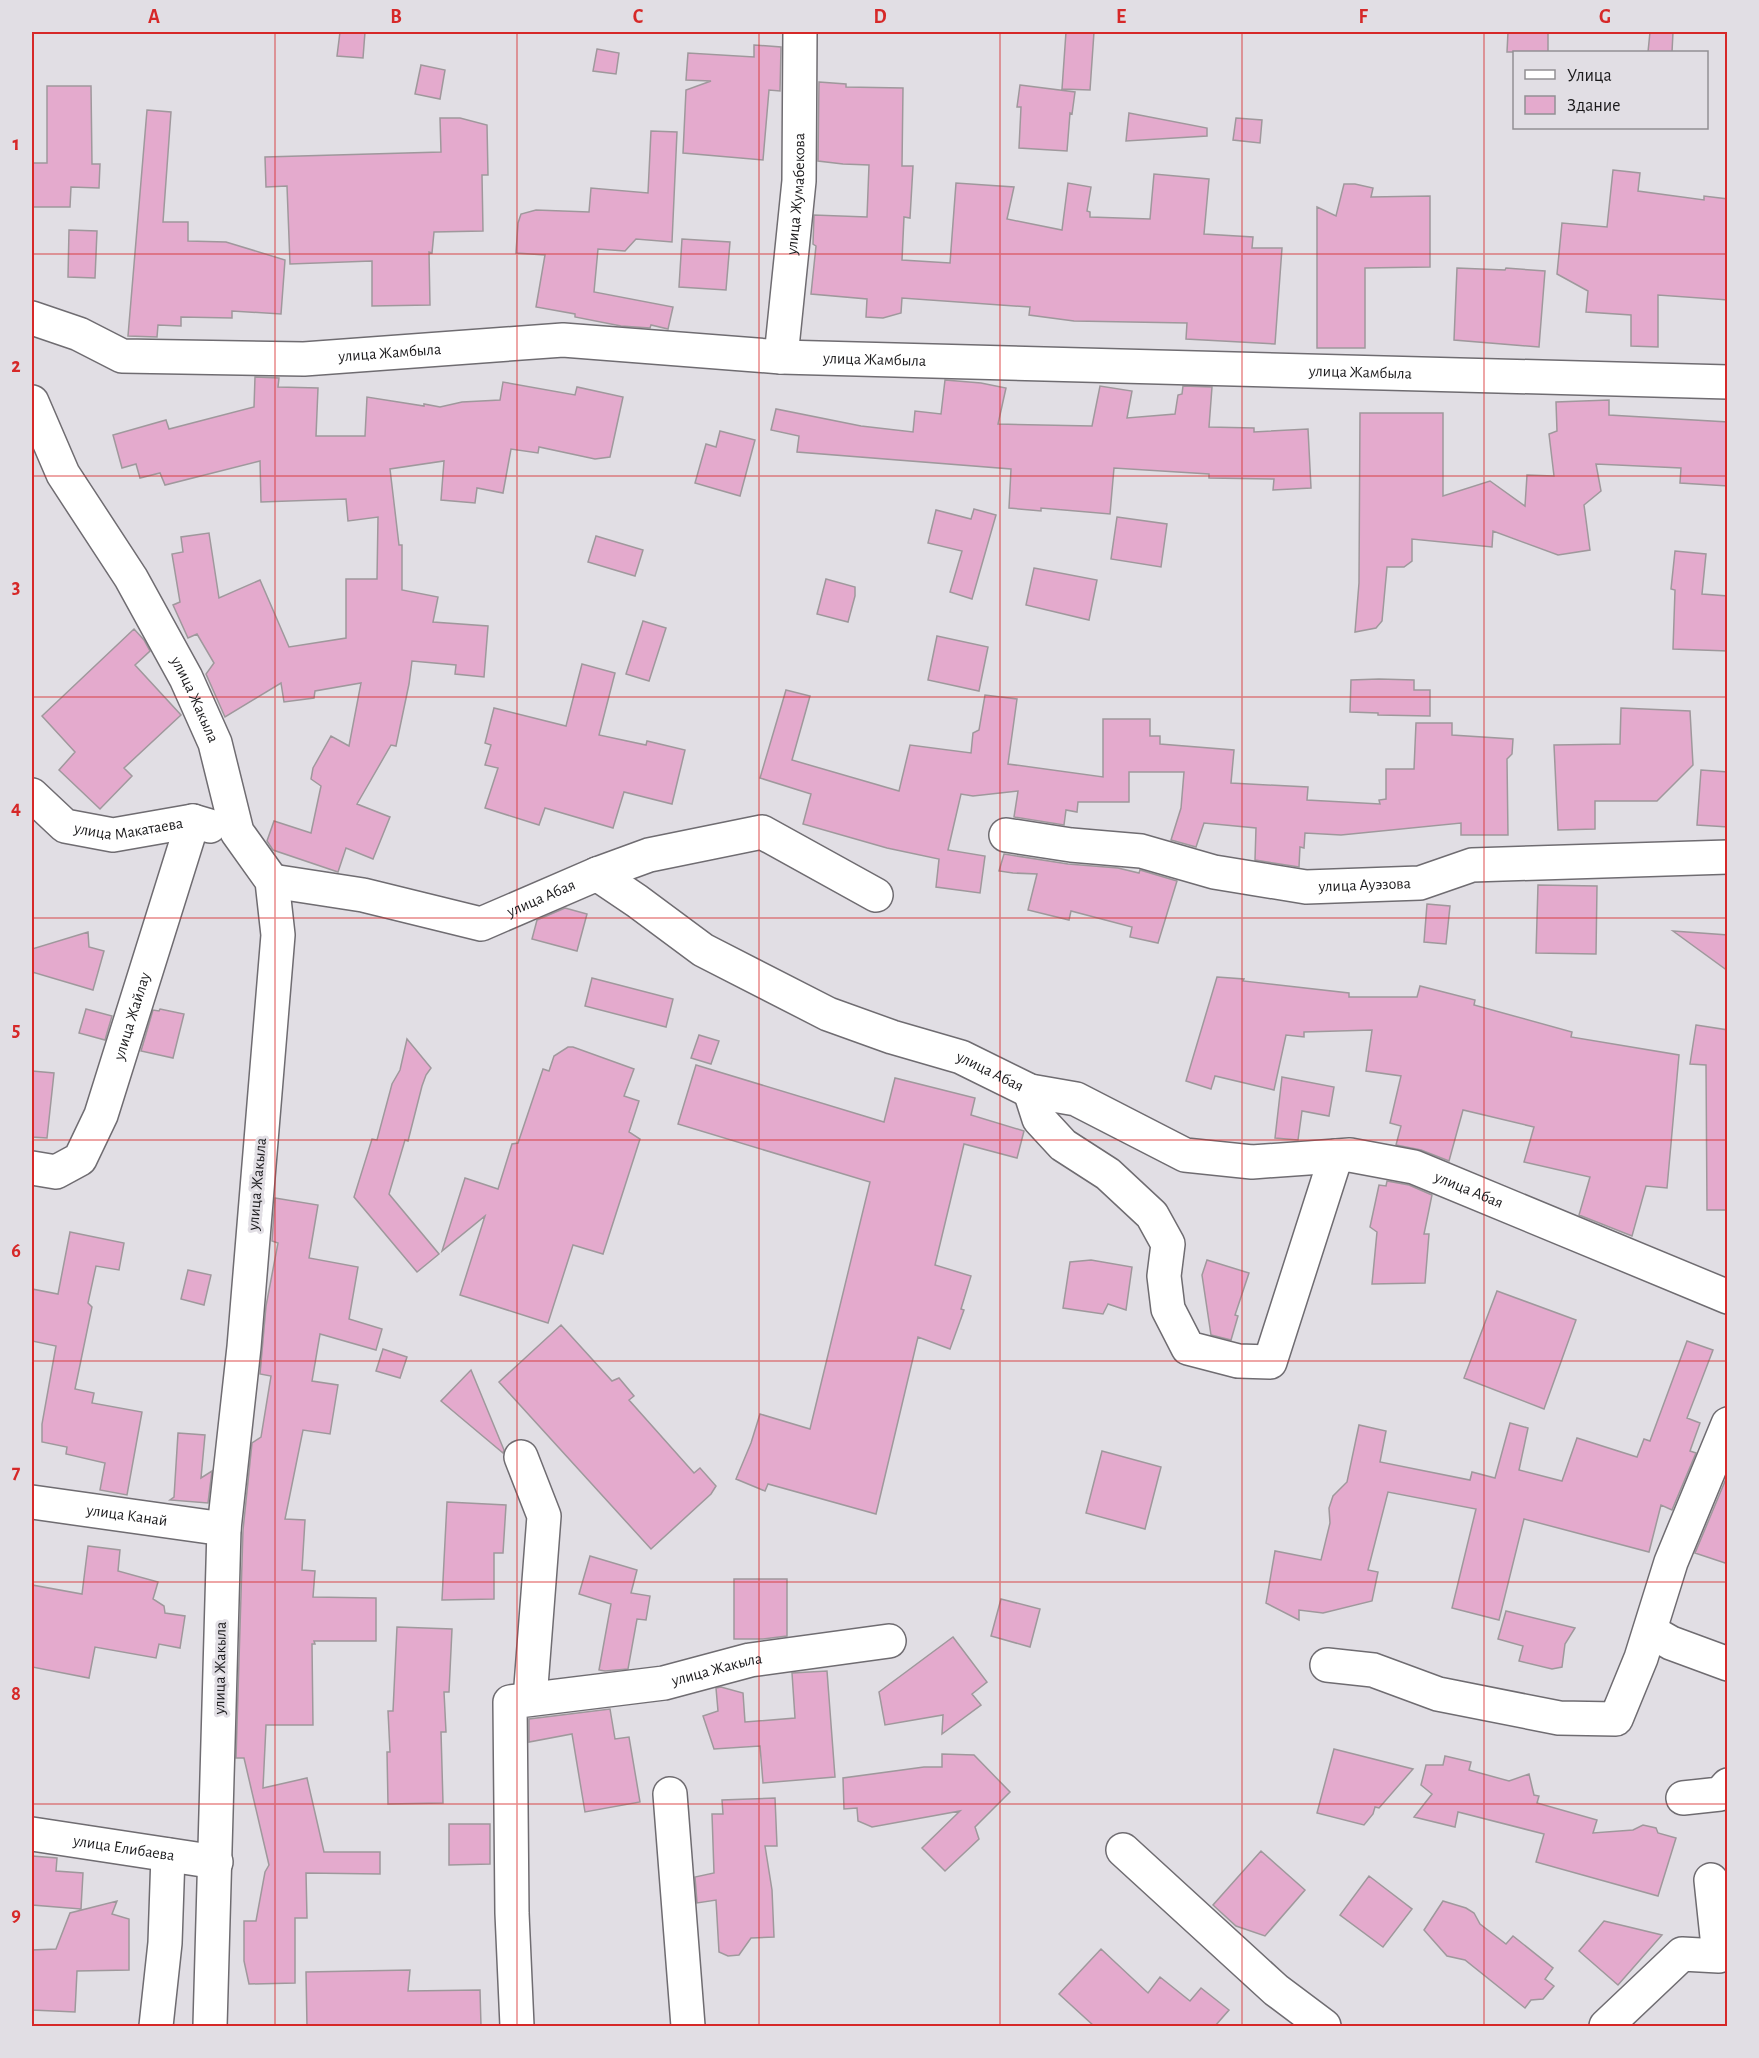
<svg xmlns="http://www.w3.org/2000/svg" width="1759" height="2058" font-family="'Alegreya Sans',sans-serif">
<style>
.building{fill:#e4aacd;stroke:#9f989c;stroke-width:1.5}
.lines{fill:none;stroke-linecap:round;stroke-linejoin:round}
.minor-casing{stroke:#6f6c71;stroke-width:36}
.minor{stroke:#fff;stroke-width:33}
.grid{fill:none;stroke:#d62828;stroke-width:1.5;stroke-opacity:0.55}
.labels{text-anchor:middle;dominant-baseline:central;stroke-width:6;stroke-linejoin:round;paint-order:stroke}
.street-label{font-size:16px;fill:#1b1a1c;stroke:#e1dee4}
.neatline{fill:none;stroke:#d62828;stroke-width:2}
.grid-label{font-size:20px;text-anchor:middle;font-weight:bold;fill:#d62828}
</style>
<rect width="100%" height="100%" fill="#e1dee4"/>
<path class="building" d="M340,32H365L363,58L337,56Z
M1066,32H1094L1090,90L1062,89Z
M1508,32H1548V52H1507Z
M1650,32H1673L1672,52H1648Z
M754,45L781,47L780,91L769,90L763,160L683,153L686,90L711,81L686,80L688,53L754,57Z
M597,49L619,53L616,74L593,71Z
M421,65L445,70L440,99L415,94Z
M819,82L846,84V87L903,88L902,166H913L910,218L904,217L902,260L950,263L956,183L1014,187L1007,219L1062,230L1068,183L1091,187L1087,211L1090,212V217L1150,219L1154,174L1209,179L1204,234L1253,237L1252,248H1282L1275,344L1186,339L1187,323L1074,321L1029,315L1030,307L902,298L901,313L883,318L866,317L867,299L811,294L816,246L813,244L814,215L867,217L869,165L843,164L818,161Z
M1020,85L1075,92L1072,114L1070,113L1067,151L1019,148L1021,107H1017Z
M47,86H91L92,164H100L99,188L71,187L70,207H32V163H47Z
M147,110L171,112L163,222H188V241L226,242L285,260L281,314L232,311V318L181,317V326L158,325L157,337L128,336Z
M1129,113L1207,128V136L1126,141Z
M440,118H460L487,125L488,175H482L483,231L434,232L432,253L429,252L430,305L372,306V261L290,264L287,186L266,187L265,157L441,152Z
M1236,118L1262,120L1260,143L1233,140Z
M651,131L677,132L672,242L636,239L625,251L598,249L594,292L673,307L668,329L651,325L650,328L621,326L575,317V314L536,307L545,255L516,253L518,223L521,214L536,210L589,212L591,188L648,193Z
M1613,170L1640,173L1638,191L1704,200V196L1728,199V300L1658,295V347L1631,346V315L1586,312L1588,291L1557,274L1562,223L1607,227Z
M1344,184H1355L1373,188L1371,197L1430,196V267L1365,268V348H1317V207L1336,216Z
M69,230L97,231L95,278L68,277Z
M682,239L730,242L726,290L679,287Z
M1457,268L1505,270L1506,268L1545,271L1539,347L1454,340Z
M255,377L279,378L278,387L318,388L316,436H365L367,397L424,406V404L440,407L462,402L500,400L503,382L575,395L577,387L623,397L610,457L595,459L539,447L538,453L511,449L503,493L477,488L475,503L441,500L444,461L390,469L399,545H402V590L438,597L433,622L488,626L484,677L455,674L456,665L412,661L409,684L396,746L391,745L357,804L390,817L373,859L346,848L338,872L273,850L267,841L274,821L311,833L321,786L311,779L313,768L331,736L349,746L361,683L315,691L314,698L284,702L281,683L225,717L206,674L214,663L197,634L188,638L173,605L180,602L172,554L183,552L181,537L209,533L219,598L260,580L289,647L346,638V579H377L378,517L348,521L346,499L261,502L260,461L165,485L160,473L140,478L136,464L122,468L113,435L166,420L169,429L254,407Z
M945,380L981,383L1006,388L998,424L1092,426L1100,386L1132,391L1127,418L1175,414L1178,395L1182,394L1183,386L1212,387L1209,427L1254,428V432L1308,429L1311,488L1273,490L1274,479L1209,478V474L1114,468L1110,514L1041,508V511L1009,508L1011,469L797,452L799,436L771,430L776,409L861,426L913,432L915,411L941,414Z
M1609,400V415L1728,422V486L1680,483L1681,468L1596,464L1601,491L1584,505L1590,550L1558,555L1493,531L1492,547L1412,539V561L1404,567H1387L1382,621L1376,628L1355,632L1359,583L1360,413H1443V496L1490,481L1525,506L1527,475L1554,476L1549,434L1557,431L1556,402Z
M720,431L755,440L740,496L695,483L706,444L716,447Z
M974,509L996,515L972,599L950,592L962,551L928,543L936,510L971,519Z
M1117,517L1167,524L1161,567L1111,559Z
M596,536L643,550L635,576L588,562Z
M1675,551L1706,554L1702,594L1728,596V651L1673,649L1675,590L1671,589Z
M1034,568L1097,580L1089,620L1026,605Z
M826,579L855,587V596L848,622L817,614Z
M643,621L666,628L649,681L626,674Z
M134,629L144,640L150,651L135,665L181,715L124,768L132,776L100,809L59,770L75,752L42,716Z
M937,636L988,647L979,691L928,680Z
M582,664L615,673L599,735L646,745L647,741L685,750L672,804L624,792L613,828L545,808L539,825L485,808L498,768L485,765L491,745L485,743L494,708L566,726Z
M1379,679L1414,680V690H1430V716L1378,715V713L1350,712L1351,680Z
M786,690L810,696L792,760L899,791L910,745L971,753L973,733L979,730L985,695L1017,699L1008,764L1103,777V719H1150V736H1160V744L1234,750L1231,783L1308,787L1307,800L1380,804L1379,800L1386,799V769H1414L1416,723H1452V735L1513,739L1512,754L1507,759L1508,835H1461V823L1341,835L1305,833L1304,848L1300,847L1299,867L1255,860L1256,828L1204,823L1196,847L1171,840L1181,808L1184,772H1129V802H1078L1077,812L1066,810L1064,825L1014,817L1018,791L973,796L961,794L948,850L985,856L980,893L936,887L939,859L887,848L803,824L811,794L760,778Z
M1621,708L1690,711L1693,765L1657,801H1595V829L1558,830L1554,745L1620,744Z
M1701,770L1728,772V827L1697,825Z
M1004,854L1068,864L1118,868L1139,873L1140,870L1177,881L1158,943L1130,937L1132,927L1071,911L1069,920L1028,910L1037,874L1013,873L999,871Z
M1538,885L1597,886L1596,954L1536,953Z
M1427,904L1450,906L1446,944L1424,942Z
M565,908L587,914L577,951L532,939L537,920Z
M1673,931L1728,935V971Z
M88,932L89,947L104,951L93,990L32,972V949Z
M1217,977L1244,979L1243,981L1349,993V997H1417L1420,986L1475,1000L1474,1005L1572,1032L1571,1037L1679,1055L1667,1188L1646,1186L1632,1236L1579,1215L1590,1177L1524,1162L1534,1127L1463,1110L1449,1161L1421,1150L1396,1145L1401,1126L1390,1123L1401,1076L1366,1071L1372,1030L1304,1032V1037L1286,1035L1274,1090L1215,1076L1211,1089L1186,1081Z
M592,978L673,999L666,1027L585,1006Z
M86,1009L112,1016L105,1040L79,1033Z
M160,1009L184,1014L173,1058L141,1051L153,1010L159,1011Z
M1696,1025L1728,1030V1210H1707L1706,1065L1690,1064Z
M699,1035L719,1041L711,1064L691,1058Z
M407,1039L431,1068L426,1075L422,1086L408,1141L405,1140L389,1194L439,1254L417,1272L354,1197L372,1139L377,1140L392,1084L400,1070Z
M568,1047H573L634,1069L624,1096L639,1101L629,1132L640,1139L603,1254L573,1245L548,1323L460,1295L485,1216L442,1251L465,1178L498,1189L512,1144L518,1143L543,1069L549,1071L554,1056Z
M696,1065L884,1122L895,1078L975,1098L971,1115L1024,1131L1017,1158L964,1144L935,1265L971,1276L961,1309L964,1310L950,1349L918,1337L876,1514L768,1484L765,1491L736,1479L751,1443L760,1414L810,1429L870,1182L678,1124Z
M32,1071L54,1073L47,1138L32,1137Z
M1282,1077L1334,1087L1329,1116L1302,1111L1298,1140L1275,1138Z
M1387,1181L1409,1185L1432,1195L1424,1234H1429L1425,1283L1372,1284L1377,1232L1370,1227L1379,1185L1386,1186Z
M275,1198L318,1205L309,1258L358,1267L349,1319L382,1329L376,1350L320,1334L312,1381L338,1385L330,1434L303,1430L285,1519L305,1520L302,1570L315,1571L313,1597L376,1598V1641H314L315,1644H312L313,1725H266L263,1788L307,1778L324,1852H380V1874L306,1873L307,1918H295V1983L249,1984L244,1961V1921H256L265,1872L269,1865L244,1758H236L243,1530L252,1443L261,1437L271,1376L260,1374L266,1306L278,1243L272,1241Z
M70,1232L124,1243L119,1270L96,1266L88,1303L92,1307L75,1389L94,1393L92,1403L142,1412L127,1495L100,1490L105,1463L66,1454L67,1447L42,1442V1424L56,1346L32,1341V1289L58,1294Z
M1091,1260L1132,1267L1126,1310L1108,1304L1103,1314L1063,1308L1070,1262Z
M1207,1260L1249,1273L1235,1315L1238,1316L1231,1340L1211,1335L1202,1275Z
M188,1270L211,1275L204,1305L181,1299Z
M1497,1291L1576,1320L1544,1409L1464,1378Z
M561,1325L612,1381L619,1378L634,1396L629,1400L694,1473L700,1468L716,1486L711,1494L651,1549L499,1382Z
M1687,1341L1713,1350L1687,1418L1700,1423L1690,1451L1696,1453L1672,1510L1661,1505L1649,1552L1524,1519L1499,1620L1452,1608L1476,1509L1388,1492L1368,1570L1378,1572L1372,1601L1323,1613L1299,1610V1620L1266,1603L1275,1551L1321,1560L1330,1523L1329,1508L1333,1496L1347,1482L1359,1425L1386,1431L1380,1462L1470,1480L1472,1472L1495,1478L1510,1423L1528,1428L1519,1470L1562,1481L1577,1438L1637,1457L1644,1439L1650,1441Z
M383,1349L407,1357L400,1378L376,1371Z
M471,1370L504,1450L503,1453L441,1401Z
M178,1433L205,1435L201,1478L212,1471L208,1503L170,1500L174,1497Z
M1102,1451L1161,1467L1145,1529L1086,1513Z
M1728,1474V1564L1695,1553Z
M447,1502L506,1505L503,1553H494V1599L442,1600Z
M88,1546L120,1550L118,1571L158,1582L153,1599L164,1606L165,1613L185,1616L180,1648L159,1644L156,1658L95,1647L89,1678L32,1667V1585L82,1594Z
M590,1556L637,1570L631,1593L650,1596L646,1620L637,1619L628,1669L605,1671L599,1670L611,1604L579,1594Z
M734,1579H787V1636L763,1639H734Z
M1001,1599L1040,1609L1030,1647L991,1636Z
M1506,1611L1575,1628L1565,1644L1562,1667L1552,1669L1519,1661L1523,1646L1498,1639Z
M397,1627L452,1629L449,1692H444L446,1732H441L443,1803L388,1804L387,1752H390L388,1711H393Z
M953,1637L987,1682L972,1694L981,1705L942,1734L943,1715L885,1725L879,1692Z
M827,1671L835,1777L763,1783L760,1746L714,1749L703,1716L718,1711L716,1688L721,1687L743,1693L745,1722L795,1718L792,1673Z
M610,1709L615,1739L629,1737L640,1802L585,1812L572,1734L529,1742V1719Z
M1334,1749L1413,1769L1379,1808L1375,1807L1373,1814L1364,1825L1317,1813Z
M942,1754L974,1755L1010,1792L975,1827L979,1839L945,1871L922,1848L960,1811L872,1827L858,1821L857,1808L844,1809L843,1778L924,1767H942Z
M1445,1756L1471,1762L1469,1770L1509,1781L1529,1774L1534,1795L1539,1796L1537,1803L1597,1820L1593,1833L1633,1830L1643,1825L1656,1828L1658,1833L1676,1838L1658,1896L1536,1862L1544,1834L1458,1812L1455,1827L1414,1817L1432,1794L1421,1785L1426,1765H1443Z
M775,1798L777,1846H765L772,1890L774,1937L751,1938L739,1955L728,1956L719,1952L716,1900L697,1903L695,1877L714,1873L712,1814H723L722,1800Z
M449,1824H490V1864L449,1865Z
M1261,1851L1305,1890L1265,1936L1236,1926L1213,1905Z
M32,1856L57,1858L56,1871L83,1873L81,1909L32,1905Z
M1369,1876L1412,1909L1383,1947L1340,1915Z
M117,1901L112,1914L129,1919V1970L77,1971L75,2012L32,2010V1950L56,1949L70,1913Z
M1443,1901L1466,1908L1474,1913L1480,1924L1506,1944L1513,1936L1553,1968L1545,1979L1554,1986L1543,1999L1531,2000L1525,2008L1465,1960L1447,1956L1424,1930Z
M1604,1921L1662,1935L1618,1985L1579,1951Z
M1101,1949L1148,1993L1160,1977L1190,2001L1201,1988L1229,2010L1215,2026H1094L1059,1994Z
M410,1970L408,1991L480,1990L481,2026H307L306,1972Z"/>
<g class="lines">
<defs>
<g id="minor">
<path id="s1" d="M32,318L79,334L122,356L304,359L563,340L781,357L1728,382"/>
<path id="s2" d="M781,357L799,181L800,32"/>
<path id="s3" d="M32,402L63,474L131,578L186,678L215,743L237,832L272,881L278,935L244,1347L224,1529L210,2026"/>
<path id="s4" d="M32,795L65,826L113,835L193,821L210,826"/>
<path id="s5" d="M1006,835L1071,845L1141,851L1214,872L1306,887L1420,883L1472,865L1728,857"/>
<path d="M597,874L649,855L762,832L876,895"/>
<path id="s6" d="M272,881L363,895L481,924L597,874L637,901L703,950L828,1014L892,1037L961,1057L1030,1091L1076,1099L1185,1155L1252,1162L1350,1155L1414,1167L1728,1297"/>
<path d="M1030,1091L1039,1119L1063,1145L1108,1174L1152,1215L1168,1244L1164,1276L1168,1309L1188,1348L1238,1361L1270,1362L1336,1156"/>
<path id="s7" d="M32,1168L56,1172L80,1159L101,1115L193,821"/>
<path d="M521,1457L544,1516L530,1699"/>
<path id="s8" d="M32,1502L224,1529"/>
<path d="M1650,1631L1671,1643L1728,1664"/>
<path d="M1327,1665L1373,1670L1438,1694L1559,1718L1616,1719L1641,1658L1671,1562L1728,1424"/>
<path d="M670,1794L688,2026"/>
<path d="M1683,1798L1720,1794L1728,1785"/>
<path id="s9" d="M32,1834L216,1862"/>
<path d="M1123,1850L1276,1990L1324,2026"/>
<path d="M156,2026L165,1943L168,1855"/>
<path id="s10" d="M517,2026L512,1913L510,1702L664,1683L750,1660L889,1641"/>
<path d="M1606,2026L1682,1954L1719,1956L1711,1880"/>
</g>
</defs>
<use href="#minor" class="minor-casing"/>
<use href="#minor" class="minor"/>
</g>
<path class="grid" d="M275,32V2026M517,32V2026M759,32V2026M1000,32V2026M1242,32V2026M1484,32V2026M32,254H1728M32,476H1728M32,697H1728M32,918H1728M32,1140H1728M32,1361H1728M32,1582H1728M32,1804H1728"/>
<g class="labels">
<g class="street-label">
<text stroke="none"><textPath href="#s2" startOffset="164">улица Жумабекова</textPath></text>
<text stroke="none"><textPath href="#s1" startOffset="366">улица Жамбыла</textPath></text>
<text stroke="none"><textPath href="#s1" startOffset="852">улица Жамбыла</textPath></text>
<text stroke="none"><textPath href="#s1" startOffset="1338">улица Жамбыла</textPath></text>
<text stroke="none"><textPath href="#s3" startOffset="340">улица Жакыла</textPath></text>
<text stroke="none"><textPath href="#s4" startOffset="110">улица Макатаева</textPath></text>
<text stroke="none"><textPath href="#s5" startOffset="364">улица Ауэзова</textPath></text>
<text stroke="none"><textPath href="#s6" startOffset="279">улица Абая</textPath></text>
<text stroke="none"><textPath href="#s7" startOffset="204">улица Жайлау</textPath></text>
<text stroke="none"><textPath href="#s6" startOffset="783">улица Абая</textPath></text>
<text transform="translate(257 1184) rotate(-85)">улица Жакыла</text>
<text stroke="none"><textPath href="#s6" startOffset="1287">улица Абая</textPath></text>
<text stroke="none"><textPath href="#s8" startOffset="96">улица Канай</textPath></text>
<text transform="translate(220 1668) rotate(-89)">улица Жакыла</text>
<text stroke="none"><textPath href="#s10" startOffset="534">улица Жакыла</textPath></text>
<text stroke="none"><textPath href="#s9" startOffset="93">улица Елибаева</textPath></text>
</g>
</g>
<rect width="1759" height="2058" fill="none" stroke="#e1dee4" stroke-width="66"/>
<rect x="1513" y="51" width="195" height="78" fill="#e1dee4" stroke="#929094" stroke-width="1.5"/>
<rect x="1525" y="70" width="30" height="9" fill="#ffffff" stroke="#929094" stroke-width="1.5"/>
<text x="1567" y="81" font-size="18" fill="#1b1a1c">Улица</text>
<rect x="1525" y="96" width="30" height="18" fill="#e4aacd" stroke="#929094" stroke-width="1.5"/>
<text x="1567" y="111" font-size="18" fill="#1b1a1c">Здание</text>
<rect x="33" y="33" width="1693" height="1992" class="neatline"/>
<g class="grid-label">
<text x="154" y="23">A</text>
<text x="396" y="23">B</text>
<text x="638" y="23">C</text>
<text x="880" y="23">D</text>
<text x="1121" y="23">E</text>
<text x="1363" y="23">F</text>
<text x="1605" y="23">G</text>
<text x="16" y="150">1</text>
<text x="16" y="372">2</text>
<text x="16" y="593">3</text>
<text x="16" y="814">4</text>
<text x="16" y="1036">5</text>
<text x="16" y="1257">6</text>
<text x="16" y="1478">7</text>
<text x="16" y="1700">8</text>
<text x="16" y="1921">9</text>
</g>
</svg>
